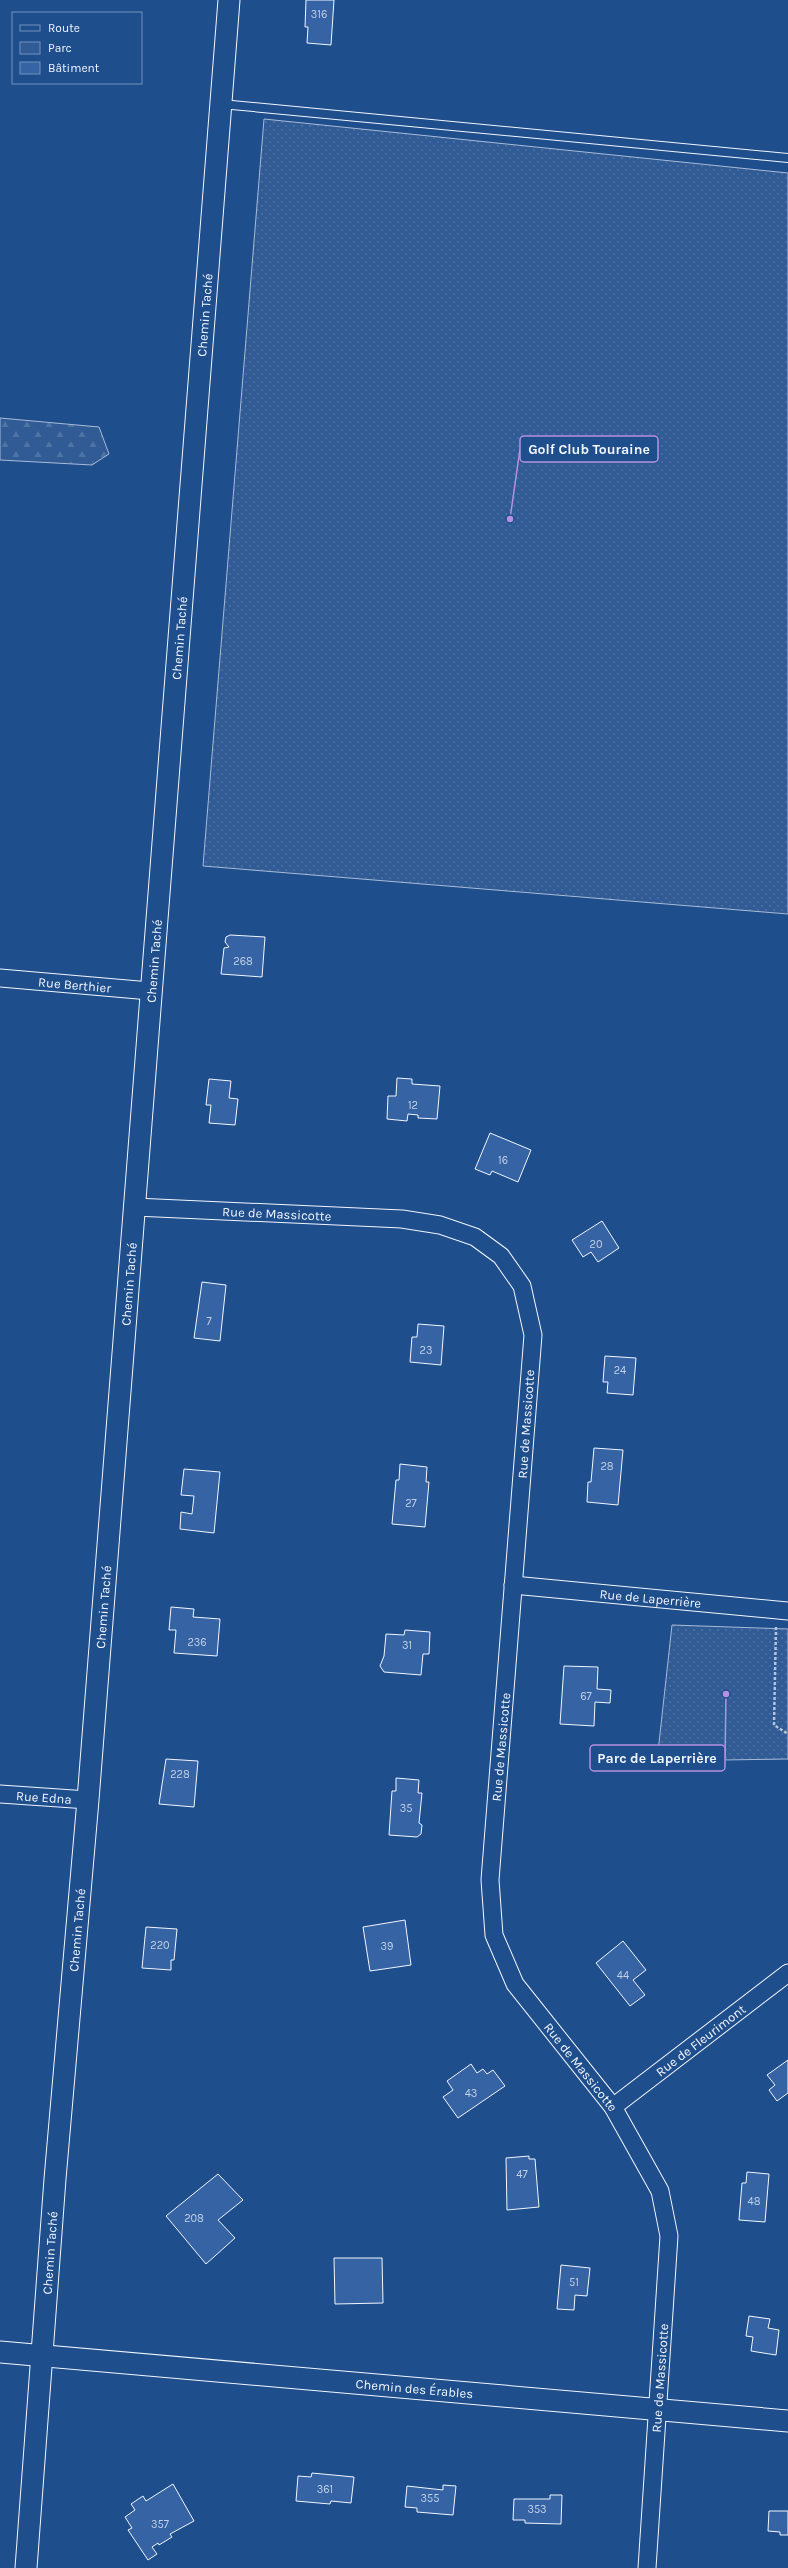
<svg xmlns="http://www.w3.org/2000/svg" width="788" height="2568" font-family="Karla,sans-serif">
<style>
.green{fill:url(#green-dots);stroke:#a8bbd7}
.forest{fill:url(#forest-firs);stroke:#a8bbd7}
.building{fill:#3563a3;stroke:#f2f6ff}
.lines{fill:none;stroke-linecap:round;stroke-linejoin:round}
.service-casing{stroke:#f2f6ff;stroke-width:10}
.minor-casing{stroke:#f2f6ff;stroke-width:19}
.tertiary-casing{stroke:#f2f6ff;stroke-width:23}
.path{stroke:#b3c4dc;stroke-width:2.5;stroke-dasharray:3 2;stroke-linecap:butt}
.service{stroke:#1f4e8c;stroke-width:8}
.minor{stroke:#1f4e8c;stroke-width:17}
.tertiary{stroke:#1f4e8c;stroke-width:21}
.labels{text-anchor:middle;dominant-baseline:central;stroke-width:3;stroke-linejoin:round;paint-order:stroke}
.number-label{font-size:11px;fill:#c3d1e8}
.street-label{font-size:13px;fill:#f2f6ff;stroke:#1f4e8c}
.leader{fill:none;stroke:#b691df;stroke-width:1.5}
.callout-dot{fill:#b691df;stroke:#1f4e8c;stroke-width:1.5}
.callout{fill:#1f4e8c;stroke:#b691df;stroke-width:1.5}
.callout-label{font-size:14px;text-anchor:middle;font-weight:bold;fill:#f2f6ff}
</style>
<defs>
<pattern id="green-dots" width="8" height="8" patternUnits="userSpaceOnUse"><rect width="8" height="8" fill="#305b95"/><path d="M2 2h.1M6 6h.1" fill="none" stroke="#4e73a5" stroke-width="1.8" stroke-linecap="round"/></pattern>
<pattern id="forest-firs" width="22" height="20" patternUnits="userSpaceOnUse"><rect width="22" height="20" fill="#305b95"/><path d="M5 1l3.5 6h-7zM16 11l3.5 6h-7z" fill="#4e73a5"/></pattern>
</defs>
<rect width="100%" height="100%" fill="#1f4e8c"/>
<path class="green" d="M264,119L788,173V914L203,866Z
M672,1625L788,1629V1759L657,1761Z"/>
<path class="forest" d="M0,418L99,427L109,454L92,465L0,460Z"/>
<path class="building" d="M306,0H334L331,45L307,43L308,27H305Z
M230,935L265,937L262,977L221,974L224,948L229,947L225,942L226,937Z
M397,1078L412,1079V1084L440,1086L437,1119L418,1118V1115L408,1114L407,1121L387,1119L388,1096H396Z
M209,1079L231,1081L229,1098L238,1099L235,1125L209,1123L211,1105H206Z
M490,1133L531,1150L518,1182L492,1171L490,1175L475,1169Z
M602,1221L619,1248L598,1262L591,1252L583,1257L572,1240Z
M202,1282L226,1285L220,1341L194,1338Z
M418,1324L444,1326L441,1365L410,1362L412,1337H417Z
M605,1356L636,1358L633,1395L607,1393L608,1382H603Z
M594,1448L623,1450L618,1505L587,1502L588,1482H591Z
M400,1464L427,1467L426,1482H429L425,1527L392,1524L396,1480H399Z
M184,1469L220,1472L214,1533L180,1529L181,1512L192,1514L194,1496L181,1495Z
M171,1607L194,1609L193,1617L220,1619L217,1656L174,1653L176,1630H169Z
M405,1630L430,1632L429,1654H423L421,1675L384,1672L380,1666L384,1656L386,1634L404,1635Z
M564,1666L598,1667L597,1689L611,1690L610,1703L595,1702L594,1726L560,1724Z
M166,1759L198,1761L194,1807L159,1804Z
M396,1778L419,1780L418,1793H422L419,1823L422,1825L421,1834L417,1837L389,1835L392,1791H396Z
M405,1920L411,1965L370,1971L363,1927Z
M146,1927L177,1929L174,1960H171V1970L142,1968Z
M623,1941L646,1970L633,1980L645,1995L630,2006L596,1963Z
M788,2060V2093L777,2101L769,2090L775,2085L767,2075Z
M471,2064L477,2073L483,2069L487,2074L493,2070L505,2086L458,2118L443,2097L453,2090L447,2081Z
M529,2156V2159H535L539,2207L507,2210L506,2158Z
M747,2172L769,2174L765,2222L739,2220L742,2183H746Z
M218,2174L243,2200L218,2220L235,2238L206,2264L166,2216Z
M334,2258H382L383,2303L335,2304Z
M561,2265L590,2268L587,2296L575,2295L574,2310L557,2309Z
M749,2316L770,2319L768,2328L779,2330L776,2355L751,2351L753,2337L746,2336Z
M312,2473L354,2477L351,2503L331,2501L330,2504L296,2501L298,2476L311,2477Z
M173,2484L194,2521L170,2534L172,2537L159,2545L158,2543L152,2547L157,2554L148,2560L128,2530L132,2528L125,2517L135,2510L131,2504L143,2496L146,2501Z
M443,2485L456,2486L453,2515L417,2512V2508L405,2507L407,2486L443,2490Z
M550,2495H562L561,2524L525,2523V2520H513L514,2499H550Z
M769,2511H788V2535H780V2532L768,2531Z"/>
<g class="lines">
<defs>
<path id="service" d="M221,104L788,158"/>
<g id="minor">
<path id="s1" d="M0,978L150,991"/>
<path id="s2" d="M135,1207L402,1219L440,1225L475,1237L501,1256L522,1286L533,1335L490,1880L494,1935L515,1984L613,2107L660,2191L669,2236L647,2568"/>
<path id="s3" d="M513,1585L788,1611"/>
<path id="s4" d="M0,1794L88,1800"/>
<path id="s5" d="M613,2107L788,1973"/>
</g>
<g id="tertiary">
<path id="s6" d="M0,2352L788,2421"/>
<path id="s7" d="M26,2568L55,2179L88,1800L229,0"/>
</g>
</defs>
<use href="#service" class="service-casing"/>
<use href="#minor" class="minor-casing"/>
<use href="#tertiary" class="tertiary-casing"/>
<path class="path" d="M776,1627L774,1725L788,1734"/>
<use href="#service" class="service"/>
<use href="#minor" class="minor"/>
<use href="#tertiary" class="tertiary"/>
</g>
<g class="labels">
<g class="number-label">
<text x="319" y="14">316</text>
<text x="243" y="961">268</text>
<text x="413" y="1105">12</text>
<text x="503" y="1160">16</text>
<text x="596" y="1244">20</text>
<text x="209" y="1321">7</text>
<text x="426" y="1350">23</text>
<text x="620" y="1370">24</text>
<text x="607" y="1466">28</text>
<text x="411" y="1503">27</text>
<text x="197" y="1642">236</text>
<text x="407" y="1645">31</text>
<text x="586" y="1696">67</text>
<text x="180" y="1774">228</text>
<text x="406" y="1808">35</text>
<text x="160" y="1945">220</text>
<text x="387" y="1946">39</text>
<text x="623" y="1975">44</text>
<text x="471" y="2093">43</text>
<text x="522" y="2174">47</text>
<text x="754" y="2201">48</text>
<text x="194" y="2218">208</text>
<text x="574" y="2282">51</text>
<text x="325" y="2489">361</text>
<text x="430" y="2498">355</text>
<text x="537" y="2509">353</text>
<text x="160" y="2524">357</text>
</g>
<g class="street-label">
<text stroke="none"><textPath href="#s7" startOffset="2260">Chemin Taché</textPath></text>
<text stroke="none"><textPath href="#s7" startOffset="1936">Chemin Taché</textPath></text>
<text stroke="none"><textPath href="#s7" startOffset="1612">Chemin Taché</textPath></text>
<text stroke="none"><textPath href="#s1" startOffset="75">Rue Berthier</textPath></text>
<text stroke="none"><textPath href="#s2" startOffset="142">Rue de Massicotte</textPath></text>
<text stroke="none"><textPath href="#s7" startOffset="1288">Chemin Taché</textPath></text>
<text transform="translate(526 1424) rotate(-86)">Rue de Massicotte</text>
<text stroke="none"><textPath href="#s3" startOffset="138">Rue de Laperrière</textPath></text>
<text stroke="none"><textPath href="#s7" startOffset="964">Chemin Taché</textPath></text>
<text transform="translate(501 1747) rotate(-85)">Rue de Massicotte</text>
<text stroke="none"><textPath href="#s4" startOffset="44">Rue Edna</textPath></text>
<text stroke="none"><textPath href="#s7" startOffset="640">Chemin Taché</textPath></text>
<text stroke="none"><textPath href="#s5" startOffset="110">Rue de Fleurimont</textPath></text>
<text stroke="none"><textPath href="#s2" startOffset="1223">Rue de Massicotte</textPath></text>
<text stroke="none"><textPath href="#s7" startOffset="316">Chemin Taché</textPath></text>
<text transform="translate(660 2378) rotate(-86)">Rue de Massicotte</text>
<text stroke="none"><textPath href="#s6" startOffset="416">Chemin des Érables</textPath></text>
</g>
</g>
<path class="leader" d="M510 519L520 449M726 1694L725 1758"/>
<g class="callout-dot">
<circle cx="510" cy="519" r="4"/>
<circle cx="726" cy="1694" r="4"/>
</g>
<g class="callout">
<rect x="520" y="436" width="138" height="26" rx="4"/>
<rect x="590" y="1745" width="135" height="26" rx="4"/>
</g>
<g class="callout-label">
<text x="589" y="454">Golf Club Touraine</text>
<text x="657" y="1763">Parc de Laperrière</text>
</g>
<rect x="12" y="12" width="130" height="72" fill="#1f4e8c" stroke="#7391ba"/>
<rect x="20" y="25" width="20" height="6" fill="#1f4e8c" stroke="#7391ba"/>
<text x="48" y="32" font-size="12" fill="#f2f6ff">Route</text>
<rect x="20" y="42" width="20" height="12" fill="#305b95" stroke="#7391ba"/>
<text x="48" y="52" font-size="12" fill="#f2f6ff">Parc</text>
<rect x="20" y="62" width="20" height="12" fill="#3563a3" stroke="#7391ba"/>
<text x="48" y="72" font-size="12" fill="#f2f6ff">Bâtiment</text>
</svg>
